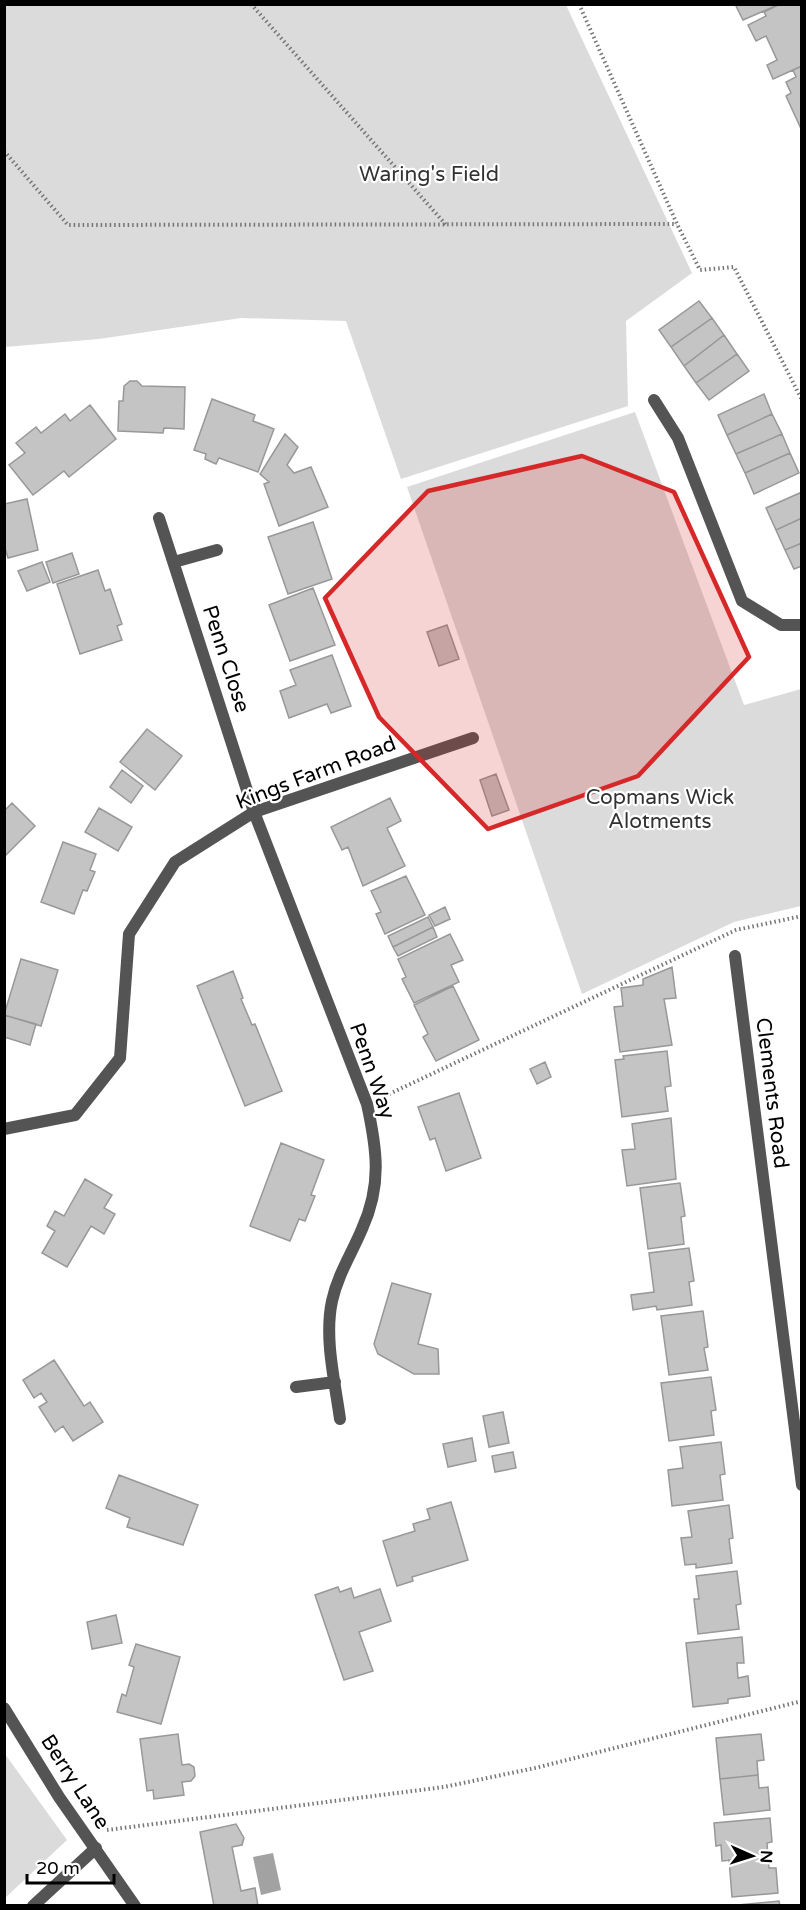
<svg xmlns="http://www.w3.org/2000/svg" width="806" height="1910" font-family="'Varela Round',sans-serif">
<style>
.green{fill:#dbdbdb}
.water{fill:#a2a2a2}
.building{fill:#c4c4c4;stroke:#989898;stroke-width:1.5}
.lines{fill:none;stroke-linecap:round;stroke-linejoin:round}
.path{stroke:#767676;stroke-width:4;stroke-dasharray:1.5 3;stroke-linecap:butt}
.lane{stroke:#545454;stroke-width:12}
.street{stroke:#545454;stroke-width:12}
.marked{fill:#d62828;fill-opacity:0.2;stroke:#d62828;stroke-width:4.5;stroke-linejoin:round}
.labels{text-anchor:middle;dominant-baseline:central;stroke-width:4.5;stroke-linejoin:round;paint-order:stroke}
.park-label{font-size:21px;fill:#323232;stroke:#fff}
.street-label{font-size:21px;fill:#000;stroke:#fff}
</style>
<rect width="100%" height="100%" fill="#fff"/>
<path class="green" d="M5,4L566,5L692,273L626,321L628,406L401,479L346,321L241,318L99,339L5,347Z
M635,412L744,705L801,689V906L734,922L582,994L407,487Z
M5,1754L67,1840L5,1898H4Z"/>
<path class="water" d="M273,1853L281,1890L261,1895L253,1857Z"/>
<path class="building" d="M735,4H780L743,20Z
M780,4H802V66L773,79L767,65L777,60L766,36L756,41L748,25L766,16L764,12Z
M802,66V131L786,96L791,93L786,82L796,77L793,70Z
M699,301L712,318L671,347L659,330Z
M712,318L724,335L684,366L671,347Z
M724,335L737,354L696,383L684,366Z
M737,354L749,371L709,400L696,383Z
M130,381H137L142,386L185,387L184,429L164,428L163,433L118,431L119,401H123L124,386Z
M764,394L772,414L727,435L718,415Z
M212,399L255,415L253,421L274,429L258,472L219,458L216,464L205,459L206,454L194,450Z
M90,405L116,439L69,477L64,471L33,495L9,465L25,453L16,443L36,427L41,433L65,414L70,421Z
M772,414L782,434L736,454L727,435Z
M285,434L298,447L287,465L294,473L311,467L328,507L279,526L264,484L269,482L260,474Z
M782,434L790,453L745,473L736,454Z
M790,453L799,473L754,494L745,473Z
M802,492V518L776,530L766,508Z
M27,499L38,550L8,558L4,545V504Z
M802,518V543L785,550L776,530Z
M313,522L332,579L288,594L268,537Z
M802,543V566L794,569L785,550Z
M72,553L79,574L53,583L46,562Z
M42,562L50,582L27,591L18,571Z
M98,570L105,591L110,589L122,624L117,626L122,640L80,654L57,584Z
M313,588L335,645L290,661L269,605Z
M447,625L459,659L439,666L427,632Z
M332,655L351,706L331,713L327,704L289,718L280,691L296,685L290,670Z
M147,729L182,756L155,790L120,762Z
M122,770L143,786L131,803L110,787Z
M496,774L509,810L492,816L480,780Z
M390,798L401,821L387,828L405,866L363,886L348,847L342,850L331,827Z
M12,803L35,826L4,857V811Z
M99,808L132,827L118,851L85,832Z
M63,842L96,854L90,870L95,872L87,891L83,890L74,914L41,902Z
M406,876L425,915L385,934L376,914L381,912L371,891Z
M445,907L450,919L435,926L429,915Z
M428,917L433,927L393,947L388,936Z
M433,927L437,937L398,956L393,947Z
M450,934L463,960L451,965L459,982L414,1003L402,979L406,977L398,959Z
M21,959L58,970L41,1026L4,1015Z
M672,967L676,998L664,999L672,1045L620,1052L614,1007L623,1006L621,988L643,985V979Z
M233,971L243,998L241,999L252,1025L255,1024L282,1091L245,1106L197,986Z
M453,986L479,1040L436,1061L423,1037L428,1034L414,1005Z
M4,1015L36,1024L30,1045L4,1037Z
M667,1051L671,1086L665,1087L668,1111L622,1117L615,1060L624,1059L623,1056Z
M545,1062L551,1077L537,1084L530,1069Z
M459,1093L481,1158L446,1171L435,1138L430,1140L418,1107Z
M671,1118L676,1179L627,1186L622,1150L635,1149L632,1124Z
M281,1143L324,1160L311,1195L315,1196L305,1221L299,1219L290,1241L250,1226Z
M85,1179L112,1195L104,1208L115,1214L104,1234L91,1226L67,1267L42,1253L55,1231L47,1226L55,1211L64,1216Z
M680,1183L685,1216L681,1217L684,1244L648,1249L640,1188Z
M689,1248L694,1281L689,1282L692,1305L657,1310L656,1306L633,1310L631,1295L654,1292L649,1253Z
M392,1283L431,1294L418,1344L438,1349L439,1374H414L378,1354L374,1344Z
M703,1311L708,1347L704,1348L708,1370L669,1375L661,1316Z
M54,1360L84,1406L90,1402L103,1422L73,1441L63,1426L55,1432L39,1407L47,1402L41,1393L34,1398L23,1380Z
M711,1377L716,1410L711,1411L714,1435L669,1441L661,1383Z
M503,1412L509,1443L489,1447L483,1416Z
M472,1438L476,1461L448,1467L443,1444Z
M721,1442L725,1474L720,1475L723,1500L672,1506L668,1470L683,1468L680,1447Z
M513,1452L516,1468L495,1472L492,1456Z
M119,1475L198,1505L183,1545L127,1527L130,1518L106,1508Z
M451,1502L468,1560L412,1577L413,1581L397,1586L383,1541L415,1531L413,1524L430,1519L427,1509Z
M729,1505L733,1538L729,1539L732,1563L696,1568V1564L685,1565L681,1538L692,1537L688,1511Z
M737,1571L741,1604L736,1605L739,1629L698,1634L694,1599H699L696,1576Z
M338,1587L340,1592L351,1588L354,1598L380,1589L391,1621L359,1632L373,1671L344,1680L315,1595Z
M116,1615L122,1643L92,1649L87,1622Z
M742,1637L744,1663H737L738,1678L748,1676L750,1696L728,1699V1703L693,1707L686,1643Z
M136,1644L180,1657L161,1724L117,1712L122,1694L126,1696L134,1667L129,1665Z
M178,1734L182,1765L189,1764L194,1767L195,1776L191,1781L182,1782L184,1795L154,1799L153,1790L147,1791L140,1739Z
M761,1734L764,1760L757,1761L758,1775L720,1779L716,1738Z
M758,1775L759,1788L768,1787L770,1810L724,1815L720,1779Z
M770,1818L772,1842L767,1843L768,1857L722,1861L721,1845L716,1846L714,1823Z
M236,1824L244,1838L242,1845L232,1847L241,1891L255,1888L258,1906H214L200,1832Z
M768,1857L769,1868H776L778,1893L732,1897L729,1860Z
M779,1901L780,1906H727Z"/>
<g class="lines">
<path class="path" d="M251,4L447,226
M579,4L677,224L700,270L734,267L802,400
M4,151L68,225L677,224
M385,1096L736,930L802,916
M107,1830L444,1787L535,1768L802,1701"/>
<path class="lane" d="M33,1906L96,1848"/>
<path class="street" d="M654,400L678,438L742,601L781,625H802
M159,518L254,812L367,1104C377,1150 382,1185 362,1229C352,1253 338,1274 332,1301C324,1338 335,1382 340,1419
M174,562L217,550
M735,956L802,1485
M4,1129L75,1115L120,1058L129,934L175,862L254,812L473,738
M296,1387L335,1382
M4,1708L59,1797L135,1906"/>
</g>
<path class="marked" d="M582,456L674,492L749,657L638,776L488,829L379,717L325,598L428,491Z"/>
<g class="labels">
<g class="park-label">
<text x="429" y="174">Waring's Field</text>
<text x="660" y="797">Copmans Wick<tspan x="660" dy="24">Alotments</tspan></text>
</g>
<g class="street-label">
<text transform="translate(226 659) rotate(72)">Penn Close</text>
<text transform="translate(316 773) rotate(-21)">Kings Farm Road</text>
<text transform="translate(372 1071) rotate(71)">Penn Way</text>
<text transform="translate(772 1093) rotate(83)">Clements Road</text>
<text transform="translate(75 1782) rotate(57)">Berry Lane</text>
</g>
</g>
<rect width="806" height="1910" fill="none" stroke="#000000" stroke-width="12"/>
<g transform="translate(752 1856) rotate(93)" stroke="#ffffff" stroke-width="4.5" paint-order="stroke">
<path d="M0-4.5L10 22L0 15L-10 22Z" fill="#000000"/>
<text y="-9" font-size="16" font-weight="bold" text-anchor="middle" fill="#000000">N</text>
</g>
<path d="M27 1874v9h87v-9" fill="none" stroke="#000000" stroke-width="3"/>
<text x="36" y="1874" font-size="18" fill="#000000" stroke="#ffffff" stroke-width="4.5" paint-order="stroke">20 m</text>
</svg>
